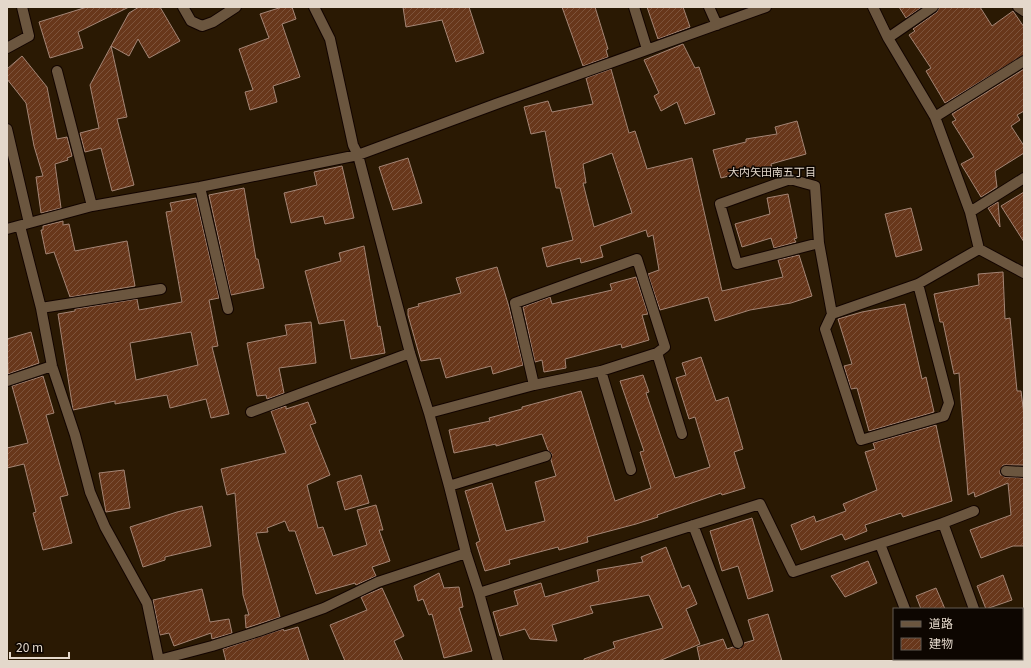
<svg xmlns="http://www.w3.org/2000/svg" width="1031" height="668" font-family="Georgia,'Noto Sans JP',serif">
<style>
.building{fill:url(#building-hatch);stroke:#a48575;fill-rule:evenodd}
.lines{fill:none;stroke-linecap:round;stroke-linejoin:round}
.minor-casing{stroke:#120400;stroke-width:12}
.minor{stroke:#6b563f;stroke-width:10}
.labels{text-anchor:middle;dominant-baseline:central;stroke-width:3;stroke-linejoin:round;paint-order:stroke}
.neighbourhood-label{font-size:11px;fill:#e4d8cb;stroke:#0d0601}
</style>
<defs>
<pattern id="building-hatch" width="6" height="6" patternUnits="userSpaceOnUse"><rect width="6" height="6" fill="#68371b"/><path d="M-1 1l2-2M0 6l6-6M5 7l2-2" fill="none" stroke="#7d533b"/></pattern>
</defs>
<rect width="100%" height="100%" fill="#2a1903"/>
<path class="building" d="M87,7H129L78,32L83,48L50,58L39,22Z
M139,7H160L180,41L149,58L138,39L129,56L111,46L127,117L117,119L134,185L112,191L101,148L85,152L80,133L99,128L90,85L129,13Z
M282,7H292L296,19L282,24L300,77L273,86L277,102L250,110L245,92L253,90L239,49L269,38L260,14Z
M403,7H469L484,53L456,62L442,20L406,27Z
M562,7H595L608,49L606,50L608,57L583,66Z
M647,7H683L690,27L658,39Z
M899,7H922L906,18Z
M939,7H980L992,26L1013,11L1024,27V55L945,103L926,71L931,68L909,35L915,31L913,29L937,12Z
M683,44L695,68L699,67L715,114L685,124L677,102L661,111L654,96L659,93L644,60Z
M22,56L47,87L57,139L67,137L72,156L67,158L68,160L55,164L61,208L41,213L36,177L43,176L34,146L26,103L7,79V69Z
M611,69L629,133L635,131L647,169L692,158L722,291L783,277L778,260L799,255L812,296L791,303L750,310L715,321L708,297L660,310L648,274L659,270L653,235L648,237L646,230L600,246L603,257L581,263L580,258L547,267L542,248L573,240L560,188H556L545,131L531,134L524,107L548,101L552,112L593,104L586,78ZM612,153L632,213L594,227L583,183H586L583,164Z
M1024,69V111L1017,115L1020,120L1011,126L1024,146V153L995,171L997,187L981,197L961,164L974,157L952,122L956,120L952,114Z
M797,121L806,154L771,164L772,168L751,172V170L721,178L713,150L746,142V139L777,134L775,127Z
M408,158L422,203L393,210L379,167Z
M342,166L354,218L325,224L323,216L291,223L284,193L317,185L314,172Z
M244,188L256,259H258L264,288L231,295L209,195Z
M1024,192V242L1001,206Z
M788,194L797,238L794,239L796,242L774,248L771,238L742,247L735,224L770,214L767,198Z
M196,198L219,298L209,300L218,346L212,347L229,414L211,418L206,399L170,408L167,395L115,404V401L73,410L58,314L75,311V309L137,299L139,310L182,302L166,212L172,211L170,203ZM191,332L198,365L136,380L130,343Z
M998,202L1000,227L988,208Z
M911,208L922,250L896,257L885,214Z
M63,221V225L69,224L75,251L127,241L135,286L70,297L54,252L46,254L41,230H43V226Z
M364,246L378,327L380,326L385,353L351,359L344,320L319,324L305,271L341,261L339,253Z
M497,267L509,307L523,365L493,374L491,366L446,378L440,358L421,361L408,315V309L419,306L418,304L461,293L456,278Z
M1003,272L1005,319L1010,318L1017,391H1021L1024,415V465H1003L1000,471V474L1005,477L1024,478V546H1013L981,558L970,530L1011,515L1008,483L975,497L974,492L968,495L959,373L954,374L943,322H940L934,294L979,285L978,274Z
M636,277L648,314L642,315L649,340L622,348L621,344L565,359L566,368L544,372L542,360L535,362L523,307L550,297L552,304L612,290L610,284Z
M905,304L922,379L926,377L934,412L869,431L857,388L851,389L848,379L844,366L852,364L838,319L862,312Z
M311,322L316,363L279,368L284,393L267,399L266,395L257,396L247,343L287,335L285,325Z
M31,332L39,363L8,374L7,339Z
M701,357L716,401L728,397L743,449L734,452L745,488L722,495L721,493L657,515L658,517L636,524L587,537L588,542L559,550L558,547L509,560L510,564L485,571L476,543L480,541L465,491L492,483L506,531L545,521L535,482L556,476L551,460L552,454L548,450L542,434L496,446V444L454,453L449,430L490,421L489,418L522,409V407L581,391L615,501L651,488L640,452L644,451L620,381L643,375L649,392L646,393L675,478L710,467L695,417L689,419L676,378L686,375L682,363Z
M43,376L54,413L46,415L68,495L60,497L72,543L43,550L33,513L36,512L24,464L7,468V448L28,443L12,386Z
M308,402L316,423L310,425L330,475L307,485L318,528L323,527L333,556L367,545L357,510L376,505L383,530H379L390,561L372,567L376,576L356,585L355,583L316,594L295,531H289L285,521L267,528L268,532L256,533L280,617L246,628L245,615H249L243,595L235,493L227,495L221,469L286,453L271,411L286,406V409Z
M936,425L952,501L903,517L901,513L865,525L867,531L845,540L842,534L801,550L791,525L814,516L816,522L846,511L843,504L877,490L865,452L875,449L873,443Z
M124,470L130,508L106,512L99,473Z
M361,475L369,503L345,510L337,482Z
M202,506L211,546L165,557V560L143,567L130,527L177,512Z
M752,518L773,591L748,599L738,566L722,571L710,531Z
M666,547L682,588L689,585L697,604L686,609L700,644L659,661H584V659L615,648L613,642L663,628L649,595L590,606L593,613L552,625L557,641L530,639L525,629L500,636L493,612L518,605L514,591L541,583L545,597L599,581L597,570L643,562L641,557Z
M868,561L877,583L845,597L831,576Z
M439,573L444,588L459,587L463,607L459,608L472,651L444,658L432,614L429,615L423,599L418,601L414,586Z
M1003,575L1012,600L986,609L977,586Z
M382,588L404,636L394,641L403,661H345L330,625L367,610L361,597Z
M936,588L945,609H921L916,596Z
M202,589L210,622L229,619L232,633L212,639L211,633L174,646L169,633L160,635L153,600Z
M768,614L782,661H700L697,647L723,639L727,649L733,647L740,649L744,643L754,640L748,620Z
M298,627L309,661H226L223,649L283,629L284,631Z"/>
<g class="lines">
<defs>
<path id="minor" d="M183,7L191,21L202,26L213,22L236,7
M314,7L330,39L353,145L358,155L410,353L429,413L449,486L466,553L479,593L498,661
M634,7L647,49
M709,7L717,25
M873,7L888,38L935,117L970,212L979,249L1024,273
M1018,7L1024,11
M888,38L933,7
M7,48L29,36L22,7
M57,71L92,206
M935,117L1024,61
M7,129L29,223
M200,187L228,309
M970,212L1024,178
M20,226L41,308L52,366L75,435L90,492L105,527L147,603L159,661
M7,229L92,206L200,187L358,155L496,104L766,7
M819,243L737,264L720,204L790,179L815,186L819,243L832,314L918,284L979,249
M41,308L161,289
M832,314L825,329L861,440L944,416L949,403L918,284
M657,353L682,434
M601,371L631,470
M7,381L52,366
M251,412L410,353
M429,413L534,385L601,371L657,353L665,347L637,259L515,303L534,385
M1006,471L1024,472
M449,486L546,456
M943,523L974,511
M693,525L738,643
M880,544L905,609
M479,593L760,504L793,572L943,523L974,609
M992,659L993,661
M159,660L212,646L259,631L324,608L378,582L466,553"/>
</defs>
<use href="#minor" class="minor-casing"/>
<use href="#minor" class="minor"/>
</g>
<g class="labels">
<g class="neighbourhood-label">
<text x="772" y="171">大内矢田南五丁目</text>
</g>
</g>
<rect width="1031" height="668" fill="none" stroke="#e4d8cb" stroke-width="16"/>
<rect x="893" y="608" width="130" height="52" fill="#0d0601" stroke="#635a52"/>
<rect x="901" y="621" width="20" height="6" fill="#6b563f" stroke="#635a52"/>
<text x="929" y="628" font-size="12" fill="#e4d8cb">道路</text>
<rect x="901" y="638" width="20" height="12" fill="url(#building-hatch)" stroke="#635a52"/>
<text x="929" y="648" font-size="12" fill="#e4d8cb">建物</text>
<path d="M10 652v6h59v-6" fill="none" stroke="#e4d8cb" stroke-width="2"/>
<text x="16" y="652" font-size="12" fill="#e4d8cb" stroke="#0d0601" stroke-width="3" paint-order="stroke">20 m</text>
</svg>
